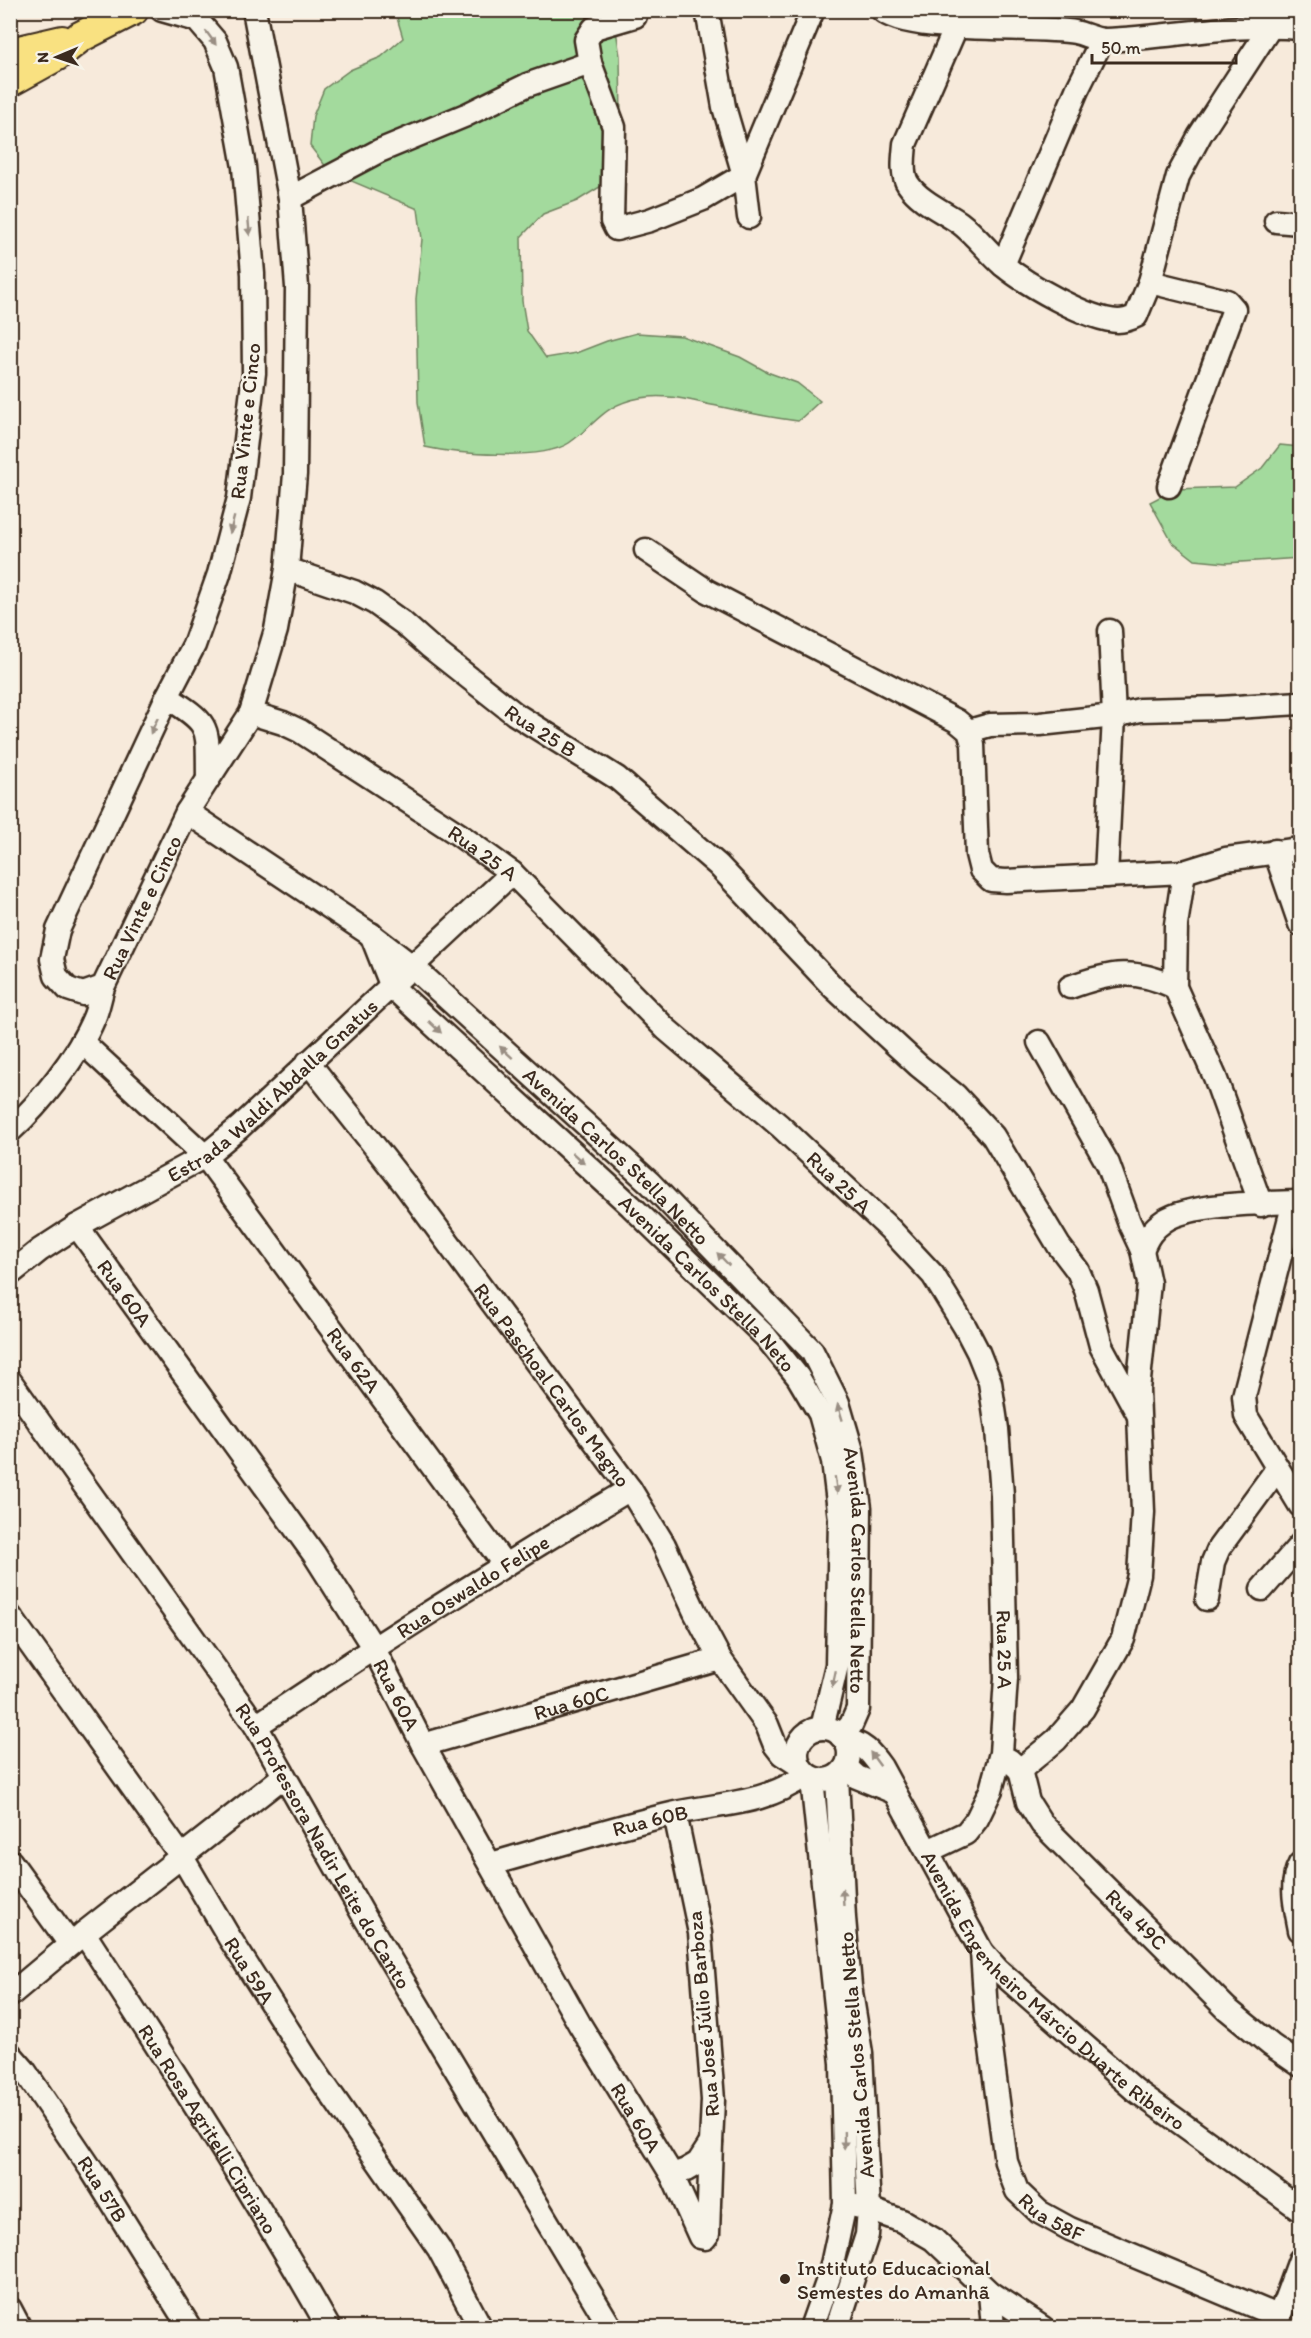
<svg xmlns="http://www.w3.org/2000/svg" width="1311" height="2338" font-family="Itim,sans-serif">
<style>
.green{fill:#a3da9d;stroke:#6f825e;stroke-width:1.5}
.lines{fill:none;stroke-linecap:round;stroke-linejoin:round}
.minor-casing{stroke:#3b2a1e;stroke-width:27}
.major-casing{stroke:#3b2a1e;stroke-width:34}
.minor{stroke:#f7f3e8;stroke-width:22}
.major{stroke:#f9e181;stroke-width:30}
.oneway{fill:#998e83}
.poi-dot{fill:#3b2a1e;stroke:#f7f3e8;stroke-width:2}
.labels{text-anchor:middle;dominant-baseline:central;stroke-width:5;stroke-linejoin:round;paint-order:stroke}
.street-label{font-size:21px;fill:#3b2a1e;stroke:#f7f3e8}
.poi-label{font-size:21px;fill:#3b2a1e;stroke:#f7f3e8;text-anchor:start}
</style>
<rect width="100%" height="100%" fill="#f7eadb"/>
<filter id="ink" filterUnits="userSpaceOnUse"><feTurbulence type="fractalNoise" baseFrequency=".0167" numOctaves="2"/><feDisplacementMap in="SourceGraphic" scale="12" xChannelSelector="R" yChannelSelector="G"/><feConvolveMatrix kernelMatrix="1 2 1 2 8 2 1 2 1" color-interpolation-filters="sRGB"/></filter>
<g filter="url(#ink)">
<path class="green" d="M395,11H613L620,56L621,121L603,185L577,201L543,214L521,237L522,301L527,331L546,358L576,353L607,341L637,333L682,336L740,357L767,372L797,383L820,401L798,421C770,418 744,412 717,406C692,401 666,393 640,398C602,405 598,423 569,443C542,461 456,454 425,447L418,402L416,299L422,239L418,209L330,172L310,146L313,116L324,89L350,70L381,57L403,38Z
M1280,445L1300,447V558L1226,563L1195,560L1172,542L1150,502L1175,489L1235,487L1262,468Z"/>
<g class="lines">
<defs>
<g id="minor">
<path id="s1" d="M162,10L197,20L215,41L226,67L244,167L253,274L254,373L239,498L219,574L194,645L167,697L58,930L52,959L56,976L68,989L83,994L103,987L187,812L251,713L276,630L287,569L295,474L297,287L290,198L254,10"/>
<path d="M707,10L724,107L744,175L749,217"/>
<path d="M882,10C904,34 1038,25 1075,32C1085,34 1095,40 1105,40C1170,38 1235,22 1300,28"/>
<path d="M635,16L594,28L586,40L590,63L614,127L612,221L616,229L650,220L703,199L744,175L813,10"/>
<path d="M956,27L905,144C904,156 901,174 908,184C920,202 943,211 960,223C976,235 988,252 1003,265C1026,284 1088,320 1118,321C1125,321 1130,319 1136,316L1150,282L1178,176L1200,135L1271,26"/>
<path d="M290,198L379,151L466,115L527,85L590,63"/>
<path d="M1276,221L1300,223"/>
<path d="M1003,265L1077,90L1102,40"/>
<path d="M1150,282L1227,301L1234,309L1169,486"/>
<path d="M646,550L707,591L957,721L969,731L973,744L977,854L981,870L991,880L1006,881L1184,872L1226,859L1300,849"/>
<path id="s2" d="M287,569L354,592L375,603L403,623L429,646L515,714L617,778L718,865L833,987L919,1066L955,1095L993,1136L1059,1246L1078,1271L1086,1290L1101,1346L1138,1414"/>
<path d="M167,697C213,726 207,726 208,779"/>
<path id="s3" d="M251,713L283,723L300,731L458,834L512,873L666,1029L780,1126L890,1229L933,1275L965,1327L978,1352L990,1382L997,1429L1002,1495L1006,1678L1001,1753L991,1790L977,1819L966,1833L928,1851"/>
<path d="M969,731L990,725L1040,724L1114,716L1140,710L1220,708L1300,703"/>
<path id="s4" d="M187,812L370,934L413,967L650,1183L812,1351L838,1403L852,1451L860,1508L858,1709L851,1725L841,1736"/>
<path d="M1275,851L1300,924"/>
<path d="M1184,872L1176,925L1175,987L1215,1077L1261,1205"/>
<path d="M1106,876L1114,716L1110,631"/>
<path id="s5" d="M371,934L392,987L631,1206L766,1337L798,1377L820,1414L833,1461L840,1519L837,1665L822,1728"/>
<path d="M1070,987C1111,972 1134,968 1175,987"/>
<path id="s6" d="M82,1042L205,1156L504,1564"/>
<path id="s7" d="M308,1062L406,1186L630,1489L664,1545L695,1612L720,1659L767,1725L775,1745L782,1754L799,1765"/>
<path d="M10,1131C41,1103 78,1056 94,1018C98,1009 100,997 103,987"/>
<path d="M1294,1202L1244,1396L1246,1416L1300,1505"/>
<path id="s8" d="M77,1226L314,1554L373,1647L423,1745L580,2025L672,2175L686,2170L698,2163L711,2143L713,2100L700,1933L675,1814"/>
<path d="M1142,1250C1147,1238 1152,1229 1164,1221C1190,1203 1267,1203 1300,1202"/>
<path id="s9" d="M10,1274L40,1250L77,1226L205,1156L240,1127L512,873"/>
<path id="s10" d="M10,1381L256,1726L364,1916L611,2328"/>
<path d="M1262,1589L1300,1545"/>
<path d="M1207,1599L1213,1562L1219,1548L1277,1469"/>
<path id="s11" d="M10,1616L182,1857L229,1937L308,2061L439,2249L481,2328"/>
<path id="s12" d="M256,1726C379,1643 503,1565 630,1489"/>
<circle cx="823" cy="1754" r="26"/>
<path id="s13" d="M845,1741C863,1742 871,1753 881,1767L982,1952L998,1970L1135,2090L1300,2209"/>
<path id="s14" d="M423,1745L720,1659"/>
<path id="s15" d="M1009,1760L1020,1770L1028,1802L1042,1824L1227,2009L1271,2045L1300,2065"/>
<path d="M846,1767L857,1777L894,1792"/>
<path d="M1020,1770L1056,1740L1083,1709L1123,1639L1139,1575L1143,1512L1138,1390L1149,1283L1142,1250L1129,1222L1108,1164L1039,1042"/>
<path d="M10,1861L70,1944"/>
<path id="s16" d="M491,1864C552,1847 614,1827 676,1813C724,1803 765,1804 806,1775"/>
<path d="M1300,1864C1289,1884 1296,1908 1300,1930"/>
<path id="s17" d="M84,1933C168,2063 253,2193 329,2328"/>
<path id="s18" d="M982,1952L986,2011L1006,2162L1017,2191L1039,2212L1070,2229L1280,2317"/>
<path d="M10,1995L84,1933L284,1776"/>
<path id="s19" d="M10,2054L24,2070L91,2169L190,2328"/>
<path d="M672,2175L700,2237L705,2238L708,2234L711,2143"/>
<path d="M856,2206L869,2209L902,2221L933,2239L990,2293L1043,2328"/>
<path d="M990,2293L993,2328"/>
<path d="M10,2309L20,2328"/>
<path d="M811,2328L830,2274L845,2204L842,2063L812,1779"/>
<path d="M837,2328L867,2235L869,2209L861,2053L850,1986L844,1918L837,1777"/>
<path d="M1275,2328L1300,2260"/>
</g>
<path id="major" d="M10,53L62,41
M10,81L57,55L80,37L133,10"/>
</defs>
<use href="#minor" class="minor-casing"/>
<use href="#major" class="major-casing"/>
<use href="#minor" class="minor"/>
<use href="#major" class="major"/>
</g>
<defs><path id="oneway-solid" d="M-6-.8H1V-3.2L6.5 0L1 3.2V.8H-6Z" transform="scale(1.5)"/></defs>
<g class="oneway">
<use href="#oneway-solid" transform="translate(211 38) rotate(54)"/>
<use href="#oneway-solid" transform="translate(249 227) rotate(85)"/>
<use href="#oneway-solid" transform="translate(232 525) rotate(105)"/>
<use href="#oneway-solid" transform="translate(154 726) rotate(115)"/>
<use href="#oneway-solid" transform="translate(435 1027) rotate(43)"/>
<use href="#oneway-solid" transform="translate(506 1052) rotate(-138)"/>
<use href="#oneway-solid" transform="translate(578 1158) rotate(42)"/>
<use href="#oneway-solid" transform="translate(723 1259) rotate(-134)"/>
<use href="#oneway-solid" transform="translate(840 1412) rotate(-107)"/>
<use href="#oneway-solid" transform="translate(836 1485) rotate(82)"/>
<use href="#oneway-solid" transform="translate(834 1679) rotate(102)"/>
<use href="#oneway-solid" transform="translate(875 1759) rotate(-126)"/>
<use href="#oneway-solid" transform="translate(843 1897) rotate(-93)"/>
<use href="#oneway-solid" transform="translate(844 2140) rotate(89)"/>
</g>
</g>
<circle class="poi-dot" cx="785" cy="2279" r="6"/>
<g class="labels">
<g class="street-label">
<text transform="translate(245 421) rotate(-84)">Rua Vinte e Cinco</text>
<text stroke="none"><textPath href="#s2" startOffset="304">Rua 25 B</textPath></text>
<text stroke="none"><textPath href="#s3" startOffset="272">Rua 25 A</textPath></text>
<text stroke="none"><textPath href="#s1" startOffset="1186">Rua Vinte e Cinco</textPath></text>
<text stroke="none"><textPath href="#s9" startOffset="322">Estrada Waldi Abdalla Gnatus</textPath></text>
<text stroke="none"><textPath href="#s4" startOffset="552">Avenida Carlos Stella Netto</textPath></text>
<text stroke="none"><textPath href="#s3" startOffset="758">Rua 25 A</textPath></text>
<text stroke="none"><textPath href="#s5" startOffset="490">Avenida Carlos Stella Neto</textPath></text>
<text stroke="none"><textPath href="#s8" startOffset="82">Rua 60A</textPath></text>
<text stroke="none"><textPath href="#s6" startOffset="420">Rua 62A</textPath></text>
<text stroke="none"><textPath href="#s7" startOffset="405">Rua Paschoal Carlos Magno</textPath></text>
<text stroke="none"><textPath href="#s4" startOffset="1056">Avenida Carlos Stella Netto</textPath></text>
<text stroke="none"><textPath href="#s12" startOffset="258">Rua Oswaldo Felipe</textPath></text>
<text stroke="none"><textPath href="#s3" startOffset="1280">Rua 25 A</textPath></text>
<text stroke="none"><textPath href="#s8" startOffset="568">Rua 60A</textPath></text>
<text stroke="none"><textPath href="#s14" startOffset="154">Rua 60C</textPath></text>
<text stroke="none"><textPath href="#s16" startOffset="165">Rua 60B</textPath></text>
<text stroke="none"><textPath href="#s10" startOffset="561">Rua Professora Nadir Leite do Canto</textPath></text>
<text stroke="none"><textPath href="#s15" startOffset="208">Rua 49C</textPath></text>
<text stroke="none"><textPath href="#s11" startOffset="428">Rua 59A</textPath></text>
<text stroke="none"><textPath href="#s13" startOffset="333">Avenida Engenheiro Márcio Duarte Ribeiro</textPath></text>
<text transform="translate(703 2014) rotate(-95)">Rua José Júlio Barboza</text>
<text transform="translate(856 2055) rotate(-95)">Avenida Carlos Stella Netto</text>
<text stroke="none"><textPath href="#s8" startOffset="1054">Rua 60A</textPath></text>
<text stroke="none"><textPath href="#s17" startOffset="232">Rua Rosa Agritelli Cipriano</textPath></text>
<text stroke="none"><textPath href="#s19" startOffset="164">Rua 57B</textPath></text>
<text stroke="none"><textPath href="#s18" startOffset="286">Rua 58F</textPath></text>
</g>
<g class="poi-label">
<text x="797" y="2267">Instituto Educacional<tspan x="797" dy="24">Semestes do Amanhã</tspan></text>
</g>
</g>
<rect width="1311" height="2338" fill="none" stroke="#f7f3e8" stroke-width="36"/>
<rect x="18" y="18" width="1275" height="2302" fill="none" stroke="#3b2a1e" stroke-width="2" filter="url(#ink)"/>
<g transform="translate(57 57) rotate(268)" stroke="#f7f3e8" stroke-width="4.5" paint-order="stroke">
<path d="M0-4.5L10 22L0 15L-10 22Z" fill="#3b2a1e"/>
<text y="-9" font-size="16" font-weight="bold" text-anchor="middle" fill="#3b2a1e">N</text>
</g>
<path d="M1092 54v9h144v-9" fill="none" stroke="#3b2a1e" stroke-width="3"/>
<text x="1101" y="54" font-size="18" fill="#3b2a1e" stroke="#f7f3e8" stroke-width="4.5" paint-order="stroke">50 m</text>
</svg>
